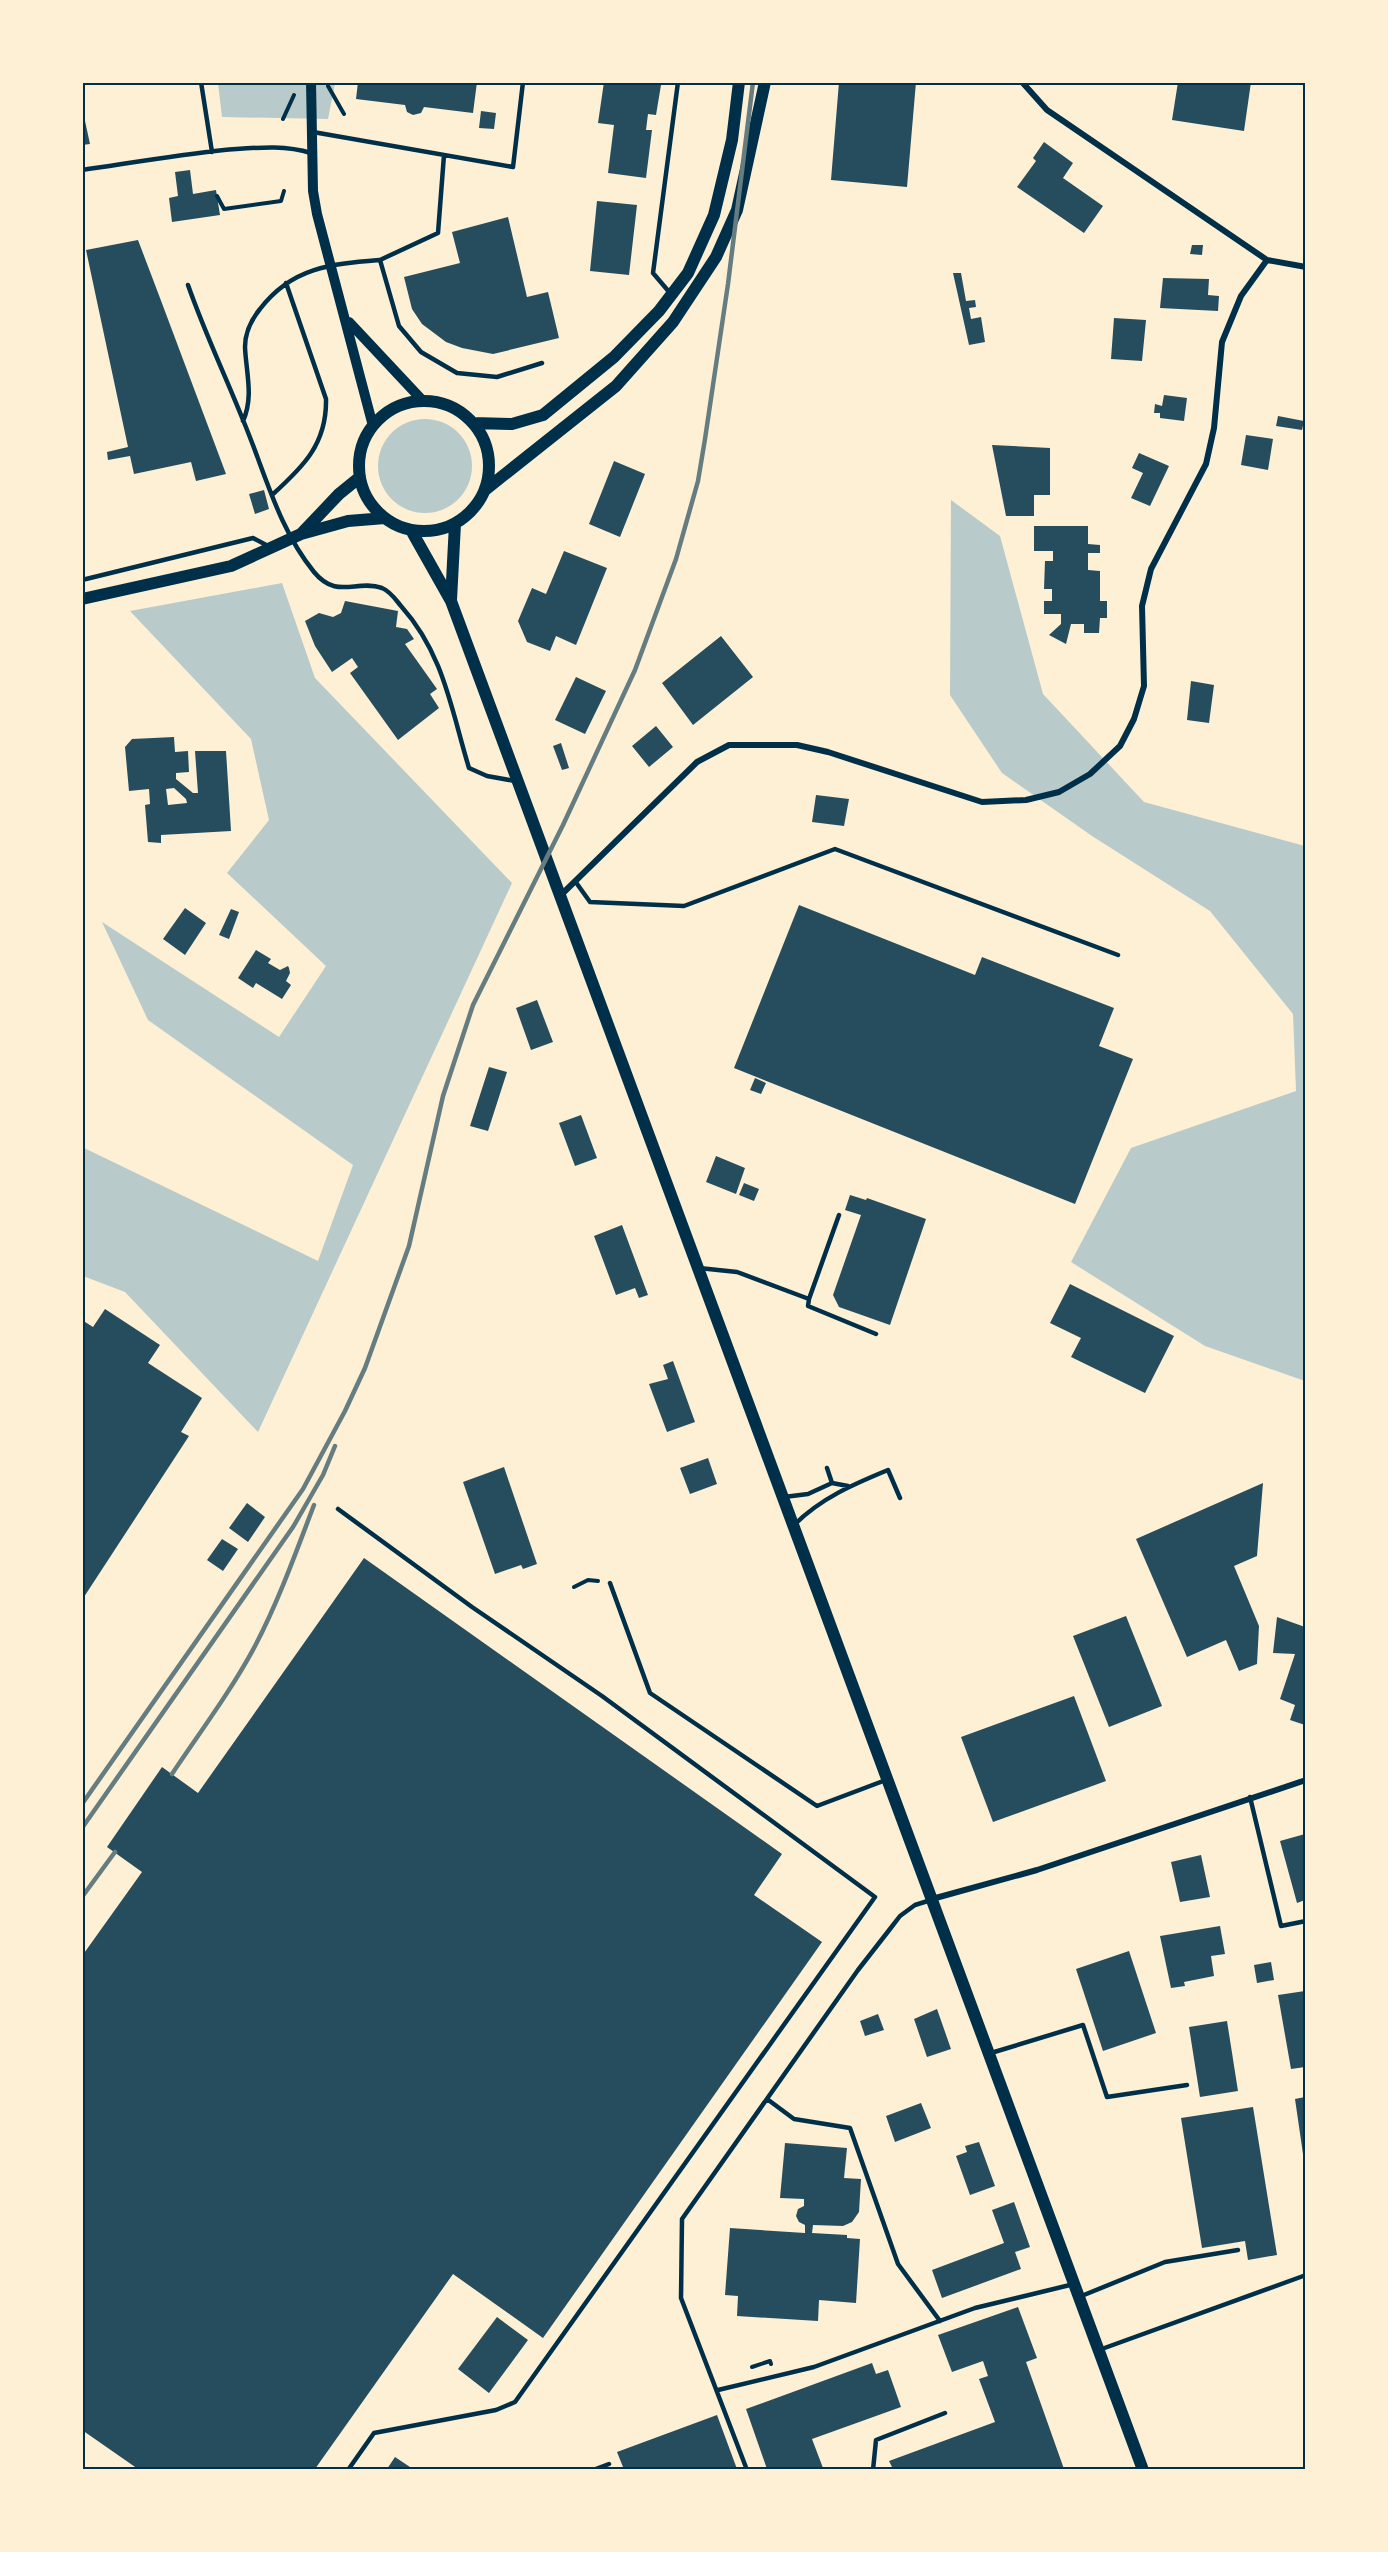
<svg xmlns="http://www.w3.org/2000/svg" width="1388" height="2552" font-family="'Playfair Display',serif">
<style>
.green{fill:#b9caca}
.building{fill:#264d5e;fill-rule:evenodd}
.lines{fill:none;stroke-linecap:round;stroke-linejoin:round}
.path{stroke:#003049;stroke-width:4}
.service{stroke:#003049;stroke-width:4.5}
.minor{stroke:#003049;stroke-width:6}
.tertiary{stroke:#003049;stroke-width:10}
.secondary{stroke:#003049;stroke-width:12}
.rail{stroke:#657d81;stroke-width:4.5}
.neatline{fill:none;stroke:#003049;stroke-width:2}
</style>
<rect width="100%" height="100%" fill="#fdf0d5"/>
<path class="green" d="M218,83H335L328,119L222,117Z
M378 466a47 47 0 1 1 94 0a47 47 0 1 1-94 0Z
M951,500L1000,536L1043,694L1144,802L1305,846V1381L1205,1346L1071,1262L1131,1148L1296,1091L1293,1014L1210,911L1092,836L1002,773L950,695Z
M282,583L315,678L512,883L258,1432L125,1292L83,1276L82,1147L318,1261L353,1165L148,1020L102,922L279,1037L326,966L227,873L269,820L251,739L130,611Z"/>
<path class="building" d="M358,82H477L473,113L424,107L421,113L413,115L407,112L405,105L356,99Z
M604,82H646L661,85L656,115L648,114L646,130H652L646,178L608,173L614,125L598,123Z
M839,82H916L907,187L831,180Z
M1178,82H1251L1244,131L1172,120Z
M82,107L90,144L82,145Z
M481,111L496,113L494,129L479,128Z
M1044,142L1073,163L1063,178L1103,206L1084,233L1017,187L1036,161L1033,158Z
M190,170L193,194L216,190L220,215L172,222L169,198L178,196L175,172Z
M597,201L637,205L629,275L590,271Z
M508,217L527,297L548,292L559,338L493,354L462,348L446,342L422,324L412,309L404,277L460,263L452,232Z
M138,240L160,298L226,474L196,481L191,462L134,474L130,456L108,460L107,452L128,447L86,250Z
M1192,245H1203L1202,255L1190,254Z
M953,273H961L966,301L975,300L976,307L969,308L971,319L981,317L985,342L969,345Z
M1163,278L1209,279L1208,295L1219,296L1218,311L1160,308Z
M1114,318L1146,320L1142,361L1111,359Z
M1164,395L1187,398L1184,421L1160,418V413H1154L1155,404L1162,406Z
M1278,416L1304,421L1302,430L1276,426Z
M1246,435L1273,439L1268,470L1241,465Z
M992,445L1050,448V495H1034V516H1006Z
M1139,453L1169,466L1150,506L1131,498L1143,473L1132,468Z
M614,461L645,474L620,537L589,524Z
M264,490L269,509L255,514L249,494Z
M1034,526H1088V544L1100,545V553H1088V570L1100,571V601H1107V618H1100L1099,633H1084V624H1071L1066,644L1049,635L1061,624V614H1044V601H1052V589H1044L1045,561H1053V551H1034Z
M564,551L607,568L576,645L556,636L550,651L527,642L518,621L532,588L546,594Z
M345,601L398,611L396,627L407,629L414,639L405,644L437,689L430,694L439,708L398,740L350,673L358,667L352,658L332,672L315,646L305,621L319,613L333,617L341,613Z
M721,636L753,677L693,725L662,683Z
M576,677L606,691L585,734L555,720Z
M1191,681L1214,685L1209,723L1187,720Z
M656,726L673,747L649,767L632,746Z
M174,737L175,752L188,751L189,772L176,773V779L193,793H198L195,751H226L231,831L161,835V843L148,842L145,805L150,804L149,789L129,791L125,747L132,739ZM174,788L186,799L187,803L168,805L166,789Z
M561,743L569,768L562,770L553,746Z
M816,795L849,799L844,826L812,822Z
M799,905L975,975L982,957L1114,1008L1099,1046L1133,1059L1075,1204L734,1068Z
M185,908L206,923L185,955L163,939Z
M231,909L239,912L229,939L219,935Z
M256,950L271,959L268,963L280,970L288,966L289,968L290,973L286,981L291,985L282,999L256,983L253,988L238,978Z
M537,1000L553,1042L531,1050L516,1008Z
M489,1067L507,1072L488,1131L470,1126Z
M755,1078L766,1083L761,1094L750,1090Z
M581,1115L597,1158L575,1166L559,1123Z
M716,1156L745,1168L736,1194L706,1182Z
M744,1183L759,1189L754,1201L739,1195Z
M850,1195L866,1200L867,1198L926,1219L890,1325L839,1307L833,1295L861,1215L845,1210Z
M622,1225L648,1295L639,1298L635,1288L616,1295L594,1236Z
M1070,1284L1174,1336L1145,1393L1071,1357L1081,1338L1050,1323Z
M105,1309L160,1345L148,1363L202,1398L181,1432L189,1436L82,1600V1320L93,1327Z
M673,1361L695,1422L667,1432L649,1384L668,1379L663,1365Z
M708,1458L717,1484L690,1494L680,1468Z
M504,1467L537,1564L523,1569L521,1565L495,1574L463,1482Z
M1263,1483L1257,1556L1234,1566L1259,1626L1257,1664L1239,1671L1226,1640L1187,1657L1136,1539Z
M247,1503L265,1517L248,1542L229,1528Z
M222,1539L238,1549L223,1571L207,1560Z
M364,1558L782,1854L754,1895L822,1942L543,2338L453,2274L315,2469H138L82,2430V1956L142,1872L107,1847L162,1767L198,1793Z
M1126,1616L1162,1706L1109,1727L1073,1636Z
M1277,1617L1305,1627V1725L1290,1720L1295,1705L1280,1699L1295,1654L1273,1653Z
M1074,1696L1106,1781L993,1822L961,1737Z
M1305,1834V1900L1297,1903L1280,1841Z
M1201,1855L1210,1897L1180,1902L1171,1862Z
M1220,1926L1225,1954L1211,1956L1214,1976L1184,1982L1185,1986L1171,1988L1160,1936Z
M1129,1951L1156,2033L1103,2051L1076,1969Z
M1271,1962L1274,1980L1257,1983L1254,1965Z
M1305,1991V2067L1291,2069L1278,1995Z
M937,2009L951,2049L927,2057L914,2019Z
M878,2014L884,2030L865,2036L860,2021Z
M1227,2021L1238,2091L1200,2097L1189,2027Z
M1305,2097V2160L1304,2161L1295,2099Z
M921,2103L931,2128L895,2142L886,2116Z
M1253,2107L1277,2255L1248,2260L1245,2241L1202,2248L1181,2118Z
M979,2142L995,2186L970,2195L956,2156L967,2152L965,2146Z
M785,2143L847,2148L844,2178L861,2179L859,2212L852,2222L843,2226L813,2225L812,2233L847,2235V2238L860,2239L856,2303L819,2300L818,2321L737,2316L738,2296L725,2295L730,2228L805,2233V2225L799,2222L796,2216L798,2209L804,2206V2199L780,2198Z
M1014,2202L1030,2247L1015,2252L1021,2269L942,2298L932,2270L1004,2243L992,2210Z
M1018,2307L1037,2358L1026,2362L1064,2469H893L889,2461L995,2422L979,2379L988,2376L983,2361L952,2372L938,2335Z
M497,2317L528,2340L489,2393L458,2369Z
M872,2363L876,2374L888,2370L901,2407L812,2439L823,2468L767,2469L746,2409Z
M717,2415L737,2469H617L623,2467L617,2452Z
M395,2457L413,2469H387Z"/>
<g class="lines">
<path class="path" d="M328,86L344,114
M283,119L294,95
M217,196L224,209L281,201L284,191
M574,1587L588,1580L598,1581
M752,2367L770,2361L771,2364"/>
<path class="service" d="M201,82L212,152
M313,132L513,167L523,82
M444,155L438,233L380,260L399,326L421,352L457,373L497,377L542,363
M82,170C130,163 177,155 224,150C254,148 283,144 311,153
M188,285C204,331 225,375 243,420C265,472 278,528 314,572C337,600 356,579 382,588C390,591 396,600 401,606C444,654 451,709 469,768L487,776L515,781
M670,293L653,273L678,82
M243,421C254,397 246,372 245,347C245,332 251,320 260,309C292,267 331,264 380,260
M272,495C303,467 327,444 326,399L286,283
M82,580L253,538L270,547
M575,881L590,902L684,906L835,849L1118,955
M699,1268L737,1272L809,1299L808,1306L876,1334
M809,1299L839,1215
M827,1468L832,1483
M784,1497L808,1494L832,1483L848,1486
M338,1509L472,1607L602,1696L875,1897L515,2402L496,2410L374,2433L348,2470
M794,1525C821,1498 854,1484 888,1470L900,1498
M610,1583L650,1693L817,1806L886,1780
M1250,1797L1281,1926L1306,1921
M991,2053L1083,2025L1107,2097L1187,2085
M767,2099L794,2119L850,2128L898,2264L940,2321
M1079,2297L1165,2262L1238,2250
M1099,2350L1306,2275
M718,2390L814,2367L975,2308L1074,2284
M593,2470L609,2464
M747,2470L681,2298L682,2219L858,1970L890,1929L900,1916L915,1905L931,1900
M873,2470L876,2440L945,2413"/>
<path class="minor" d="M1022,82L1047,110L1267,260
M561,895L697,762L729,745H797L828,752L982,802L1026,800L1059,792L1090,774L1120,746L1134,719L1144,686L1142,606L1151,569L1206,464L1214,428L1222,342L1241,296L1267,260L1306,267
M932,1899L1037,1870L1306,1780"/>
<path class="tertiary" d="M311,82L313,191L317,214L373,426
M349,322L423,401"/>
<path class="secondary" d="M359 466a65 65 0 1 1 130 0a65 65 0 1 1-130 0Z
M473,423L512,424L543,415L614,357L659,311L688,273L714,215L732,140L739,82
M485,490L616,386L673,322L716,257L737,210L765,82
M411,530L451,601L1143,2470
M302,533L339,494L360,477
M82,599L231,566L301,534L348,521L385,518
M451,600L455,524"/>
<path class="rail" d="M172,1774C200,1732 231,1691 255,1646C279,1600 296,1552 314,1505
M82,1804L303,1489L345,1411L365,1368L409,1246L443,1096L473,1005L563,825L635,670L676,559L698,481L705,439L728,284L753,82
M82,1828L293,1527L323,1475L335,1446
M82,1897L115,1852"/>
</g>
<rect width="1388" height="2552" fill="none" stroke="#fdf0d5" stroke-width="168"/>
<rect x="84" y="84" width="1220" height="2384" class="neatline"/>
</svg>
